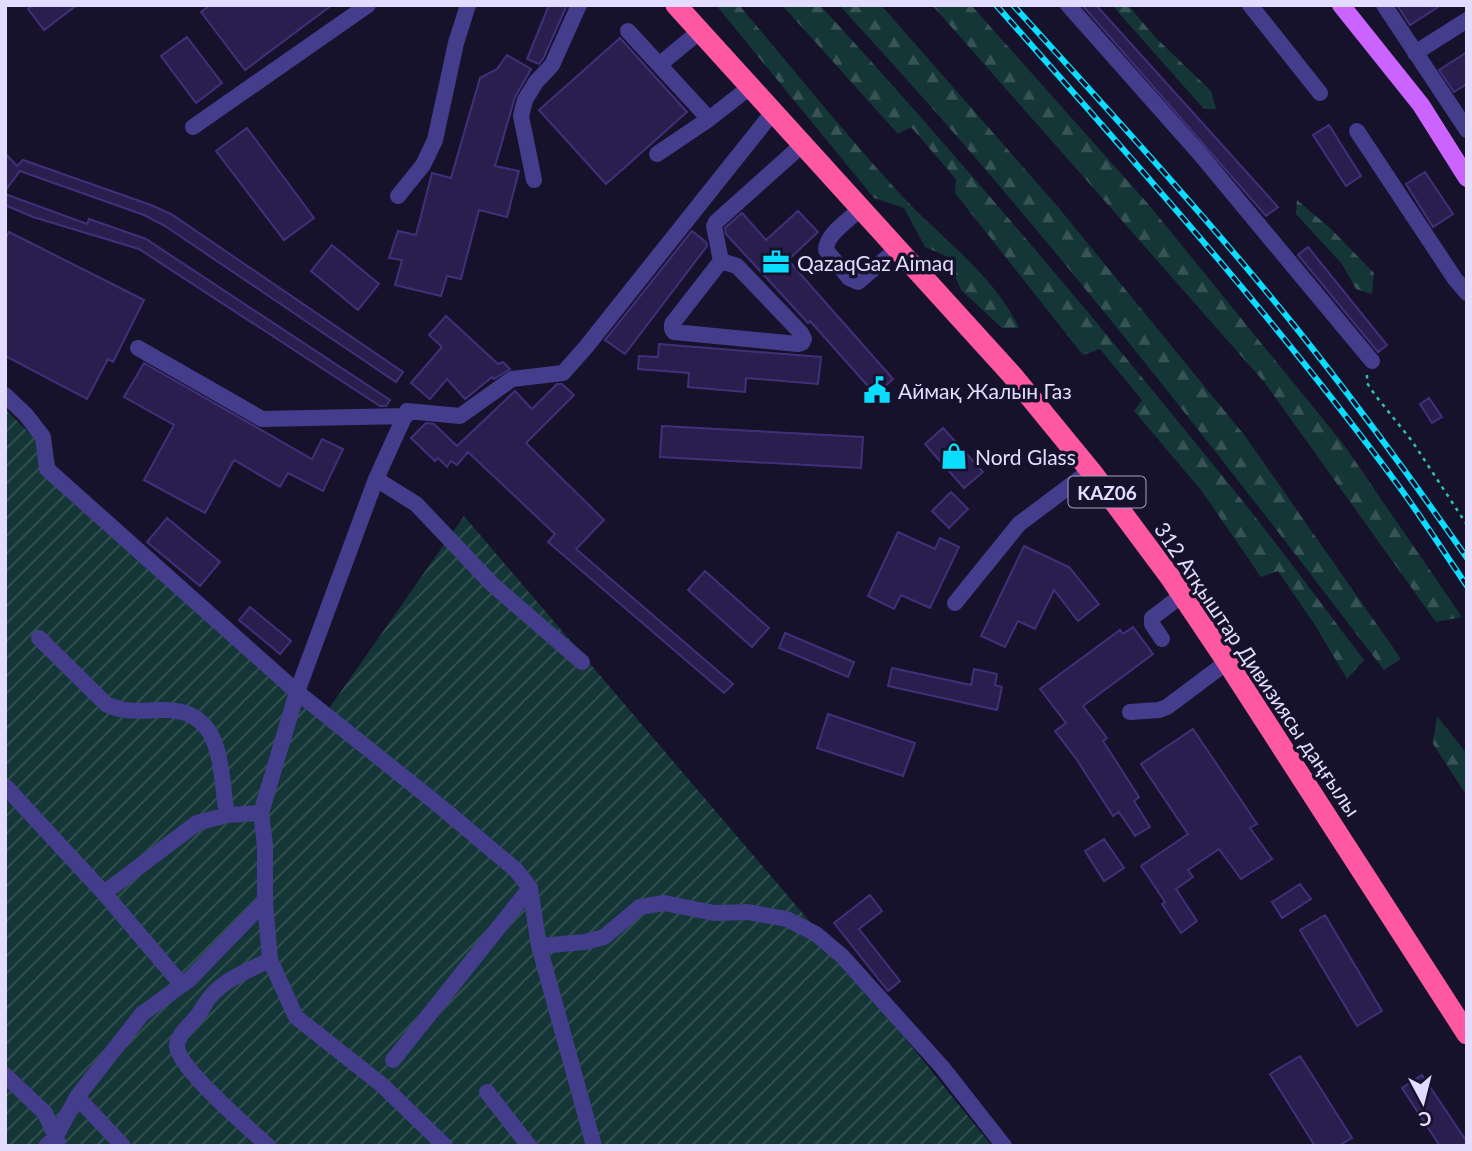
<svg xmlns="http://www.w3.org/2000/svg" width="1472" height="1151" font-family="Lato,sans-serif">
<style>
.forest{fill:url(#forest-firs)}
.garden{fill:url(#garden-furrows)}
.building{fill:#291e4d;stroke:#413079;stroke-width:2}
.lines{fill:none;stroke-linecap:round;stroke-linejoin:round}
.path{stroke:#31bfbc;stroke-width:2.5;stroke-dasharray:3.5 5;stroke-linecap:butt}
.minor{stroke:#433d8b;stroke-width:16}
.major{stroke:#cb64ff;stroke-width:18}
.highway{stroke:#ff58a2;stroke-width:21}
.rail-casing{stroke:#0addfe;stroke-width:6}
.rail{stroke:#17122c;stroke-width:3.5;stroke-dasharray:10;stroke-linecap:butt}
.labels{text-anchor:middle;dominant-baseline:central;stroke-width:7;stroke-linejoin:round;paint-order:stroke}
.shield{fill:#17122c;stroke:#a5a0c0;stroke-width:2}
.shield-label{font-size:19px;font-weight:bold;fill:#e2ddff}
.poi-label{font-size:21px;fill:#e2ddff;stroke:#17122c;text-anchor:start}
.street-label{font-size:21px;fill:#e2ddff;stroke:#17122c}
</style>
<defs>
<pattern id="forest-firs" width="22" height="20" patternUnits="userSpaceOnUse" patternTransform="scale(1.75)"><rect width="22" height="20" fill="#153636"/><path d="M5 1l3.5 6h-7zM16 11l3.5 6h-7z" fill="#375354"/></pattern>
<pattern id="garden-furrows" width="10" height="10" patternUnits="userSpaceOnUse" patternTransform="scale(1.75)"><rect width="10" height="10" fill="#153636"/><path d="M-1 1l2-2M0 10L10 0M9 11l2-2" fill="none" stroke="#375354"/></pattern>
</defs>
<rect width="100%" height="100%" fill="#17122c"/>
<path class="forest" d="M716,5H739C793,69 846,135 903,197C942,239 994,275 1019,328H1002L961,290L946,256L925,247L904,208L874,198Z
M782,5H820C962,160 1097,321 1229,484C1275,541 1319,601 1364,660L1347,679L1315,625L1278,571L1261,577L1201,490L1134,411L1142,400L1100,349L1083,355L955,193L956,179L911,127L898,134Z
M839,5H881L1058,207L1245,436L1401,659L1384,670C1210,442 1034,215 839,5Z
M932,5H971L1149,205L1344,445L1462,617L1436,622L1265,383Z
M1112,5H1128L1155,37L1211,91L1216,109H1204Z
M1297,200L1331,229L1374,273L1372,294L1356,289L1342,264L1296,214Z
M1437,716L1467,754V796L1433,744Z"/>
<path class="garden" d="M5,409L54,457L59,488L328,710L464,516L834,950L992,1146H5Z"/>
<path class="building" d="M33,5H77L44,30L28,9Z
M210,5H332L245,70L201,12Z
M549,5H567L543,59L539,64L527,59Z
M1082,5H1096L1278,207L1266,216Z
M1397,5H1441L1410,25Z
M187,37L222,83L196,103L161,56Z
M620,38L687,112L606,184L539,110Z
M1467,52V84L1454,92L1439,70Z
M507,55L531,69L515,97L495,166L519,171L507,217L479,210L461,279L447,276L441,296L395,285L402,260L389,258L398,231L416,235L432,173L451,178L480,78L497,69Z
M1329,125L1361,176L1346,186L1313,135Z
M247,128L314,218L284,240L216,151Z
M5,153L17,166L23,160L151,205L171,214L403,372L396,382L165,226L144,215L20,171L5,191Z
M1425,172L1453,214L1433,227L1406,184Z
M5,194L87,224L89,219L146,239L390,400L386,406H380L139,249L33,217L5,205Z
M798,211L818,232L788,260L893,379L876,395L810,321L808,323L726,234L725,228L742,213L766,240Z
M692,231L706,242L707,246L625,354L605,340Z
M9,232L144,300L113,362L108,359L87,399L5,356V239Z
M332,245L379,284L358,310L311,271Z
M1308,247L1387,345L1378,352L1298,255Z
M446,316L498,364L503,362L510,369L494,379L492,377L465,399L447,379L430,399L411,383L442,347L429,335Z
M659,344L821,357L818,384L746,378L745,392L688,387L689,373L638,369L639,356L658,357Z
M144,363L312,459L322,439L343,449L323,491L288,473L280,487L234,460L205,513L144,480L174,425L124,397Z
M557,384H562L574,395L526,443L604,520L576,549L733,684L724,693L548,542L555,534L468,452L457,465L451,461L447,467L438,458L435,461L411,438L426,423L434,424L457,446L515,391L532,409Z
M1429,398L1442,417L1432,423L1420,404Z
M662,426L863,437L861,468L660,457Z
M943,428L983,472L964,488L925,444Z
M951,492L968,509L949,528L932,511Z
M167,518L220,562L200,586L147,542Z
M898,532L935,549L940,538L959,547L930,608L901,595L894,609L868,596Z
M1024,546L1069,567L1099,604L1078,621L1054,590L1035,629L1018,621L1005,647L981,636Z
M705,571L769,628L752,647L688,590Z
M250,607L291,641L280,654L239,620Z
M1133,627L1153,654L1083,706L1107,738L1103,741L1139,797L1134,801L1150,827L1135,836L1119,812L1113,816L1077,760L1055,731L1066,723L1040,689L1120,630L1123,634Z
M785,633L854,662L848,677L779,648Z
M892,668L971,685L974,669L997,674L995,685L1002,687L997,710L888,686Z
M828,714L915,743L903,776L817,748Z
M1193,729L1257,824L1250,828L1272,859L1241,879L1219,849L1188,870L1193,877L1176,889L1197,921L1181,933L1162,904L1165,902L1141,866L1188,834L1141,764Z
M1104,839L1124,868L1104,881L1085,851Z
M1300,884L1311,899L1282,918L1272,902Z
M870,895L882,911L859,929L900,981L888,991L834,923Z
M1325,915L1382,1011L1357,1026L1300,930Z
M1300,1056L1352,1138L1338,1146H1315L1270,1074Z
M1422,1075L1467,1142V1146H1440L1402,1088Z"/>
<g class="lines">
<path class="path" d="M1367,375V383L1375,395L1412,441L1467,525"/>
<path class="minor" d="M1068,5L1200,154L1372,361
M1250,5L1320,93
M1384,5L1467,130
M628,31L709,119
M1415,53L1467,20
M659,65L700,31
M193,127L368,5
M1357,131L1455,279L1467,293
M657,154L709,119L750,87
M534,180L521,116L525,100L536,82L552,65L579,5
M398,196L423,165L435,140L456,43L468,5
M860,209C849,220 826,234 826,250L849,278L858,282L897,249
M721,261L737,266L801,333L804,339L802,343L798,344L674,332L672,329V324L721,261L714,226L716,222L802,145
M138,348L262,419L406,416
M5,395L26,415L43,437L47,469L297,692L376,479L407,411L460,416L512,379L563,373L586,347L773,112
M376,479L416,504L493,585L582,662
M955,603L1019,524L1091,470
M39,638L106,704C124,713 141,711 160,710C225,707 219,768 227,815L261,813
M1162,639L1152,624V618L1182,595
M1130,712L1159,710L1167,707L1227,662
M5,786L104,893L182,985
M104,893L197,823L227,815
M539,946L585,942L604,937L640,907L664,903L714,913L748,912L787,919L816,934L842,956L942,1067L1004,1146
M393,1060L530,888
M5,1075L45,1113L58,1142
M487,1092L529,1146
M77,1097L142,1014L190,979L265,901
M46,1146L55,1138L77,1097L123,1146
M268,1146C250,1129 177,1067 177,1046C178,1033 190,1026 198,1015C202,1010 205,1003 210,997C225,979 249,970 270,960
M445,1146L382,1085L296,1017L270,960L265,901V845L261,813L297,692L441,807L516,870L530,888L539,946L594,1146"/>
<path class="major" d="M1341,5L1421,105L1467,178"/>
<path class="highway" d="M676,5L1012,375L1094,475L1170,577L1227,662L1467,1034"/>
<defs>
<path id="rail" d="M996,5C1134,161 1274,317 1398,485C1422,518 1444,552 1467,586
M1013,5C1108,110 1204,214 1293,324C1354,400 1411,478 1467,558"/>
</defs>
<use href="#rail" class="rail-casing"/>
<use href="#rail" class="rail"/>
</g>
<defs>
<symbol id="office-bare" viewBox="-9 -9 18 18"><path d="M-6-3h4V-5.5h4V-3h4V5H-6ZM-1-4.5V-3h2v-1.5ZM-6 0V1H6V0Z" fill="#0addfe" stroke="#17122c" stroke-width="2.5" paint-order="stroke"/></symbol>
<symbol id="civic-bare" viewBox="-9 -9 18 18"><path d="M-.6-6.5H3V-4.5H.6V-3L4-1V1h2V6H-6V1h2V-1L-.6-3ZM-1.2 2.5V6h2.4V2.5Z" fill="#0addfe" stroke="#17122c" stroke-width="2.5" paint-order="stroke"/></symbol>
<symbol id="shop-bare" viewBox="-9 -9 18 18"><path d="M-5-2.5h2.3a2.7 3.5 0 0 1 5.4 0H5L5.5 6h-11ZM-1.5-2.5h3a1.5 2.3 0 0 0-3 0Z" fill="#0addfe" stroke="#17122c" stroke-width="2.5" paint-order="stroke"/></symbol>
</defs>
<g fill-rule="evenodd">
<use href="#office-bare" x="757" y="243" width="38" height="38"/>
<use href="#civic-bare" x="858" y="371" width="38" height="38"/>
<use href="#shop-bare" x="935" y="437" width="38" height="38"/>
</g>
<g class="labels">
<rect class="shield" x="1068.5" y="476.5" width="77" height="31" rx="5"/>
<g class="shield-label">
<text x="1107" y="492">KАZ06</text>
</g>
<g class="poi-label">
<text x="797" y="262">QazaqGaz Aimaq</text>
<text x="898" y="390">Аймақ Жалын Газ</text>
<text x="975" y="456">Nord Glass</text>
</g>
<g class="street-label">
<text transform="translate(1258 669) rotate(56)">312 Атқыштар Дивизиясы даңғылы</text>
</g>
</g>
<rect width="1472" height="1151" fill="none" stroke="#e2ddff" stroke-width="14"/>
<g transform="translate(1423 1102) rotate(173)" stroke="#17122c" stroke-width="5" paint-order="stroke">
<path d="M0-5L12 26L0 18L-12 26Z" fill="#e2ddff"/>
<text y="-10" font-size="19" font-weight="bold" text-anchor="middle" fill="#e2ddff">С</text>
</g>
</svg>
